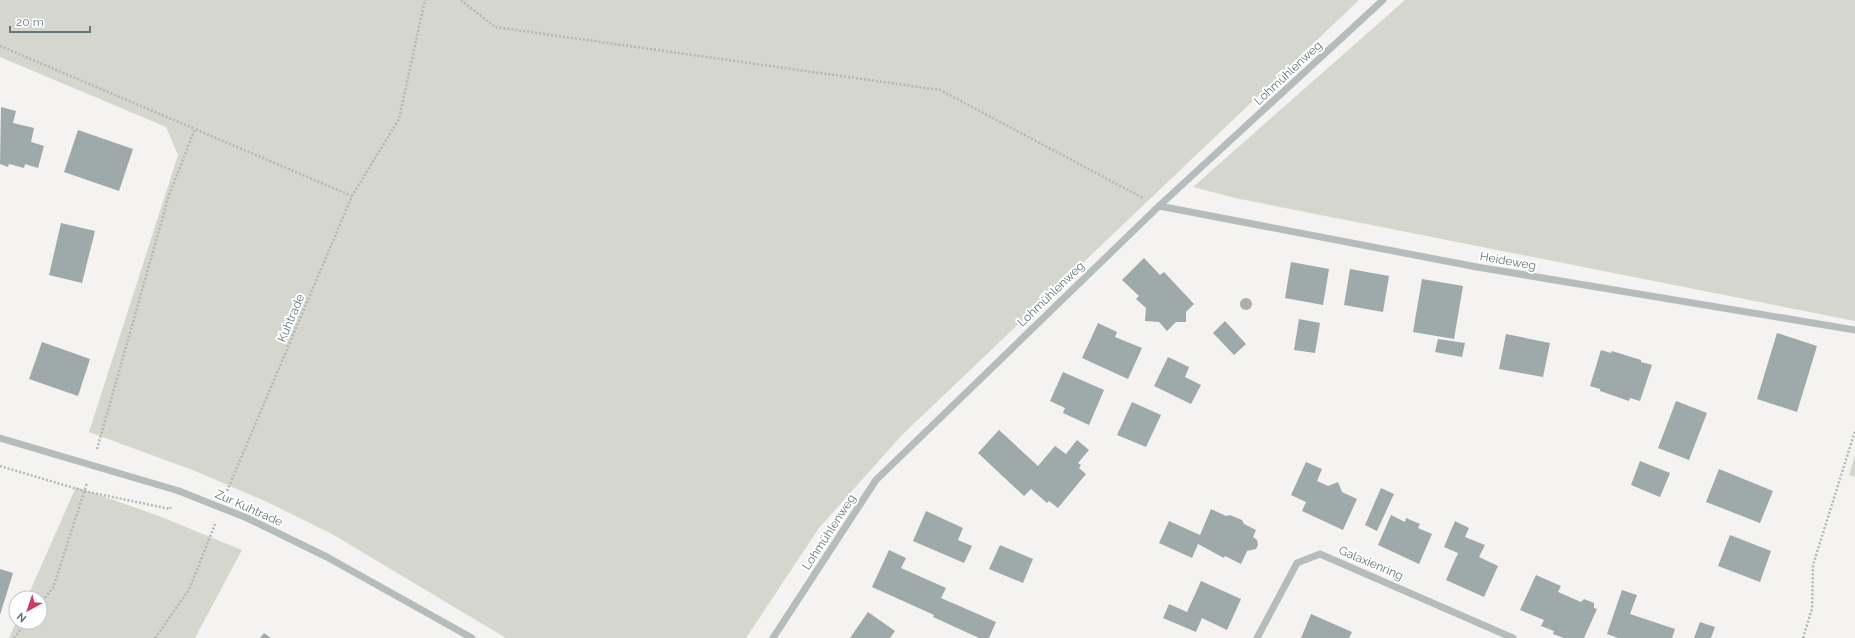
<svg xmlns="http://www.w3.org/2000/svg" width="1855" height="638" font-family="Raleway,sans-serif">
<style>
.green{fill:#d5d7cf}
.building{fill:#9daaa9}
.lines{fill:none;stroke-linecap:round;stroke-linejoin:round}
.path{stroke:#b2b8b8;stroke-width:2.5;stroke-dasharray:2 2;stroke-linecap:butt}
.minor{stroke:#b5bdbc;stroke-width:7}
.minor-bridge{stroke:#b5bdbc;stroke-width:7}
.tree{fill:#acafa4}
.labels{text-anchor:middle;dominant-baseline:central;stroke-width:4;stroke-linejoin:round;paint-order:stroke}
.street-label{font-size:12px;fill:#637978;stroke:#fff}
</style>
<rect width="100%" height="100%" fill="#f4f3f1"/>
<path class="green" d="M0,0H1359L901,436L819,528L746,638H506L332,534L267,502L195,471L89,432L178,155L166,127L0,57Z
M1405,0H1855V321L1235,198L1193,187Z
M1855,455V477L1849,475Z
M76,487L159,516L242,550L195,638H9L16,622H40V598H27Z"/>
<path class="building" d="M1,107L16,111L13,123L34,128L31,142L44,146L38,168L25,164L24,168L9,164L8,167L0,164Z
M78,130L133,149L119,191L64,172Z
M61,223L95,231L82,283L49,275Z
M1144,258L1160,275L1164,272L1194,304L1186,312V322H1176L1167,331L1159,322L1145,321L1146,308L1136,299L1139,296L1122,280Z
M1291,262L1329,269L1323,305L1285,298Z
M1350,269L1389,276L1383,312L1344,305Z
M1422,279L1463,286L1454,339L1413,332Z
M1299,319L1320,323L1315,353L1294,350Z
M1225,321L1246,344L1234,355L1213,333Z
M1098,323L1117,332L1115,337L1142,348L1128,379L1082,358Z
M1777,333L1817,346L1797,412L1757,399Z
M1506,334L1550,343L1543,377L1499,369Z
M1438,339L1465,343L1462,357L1435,352Z
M42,342L90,359L78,396L29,379Z
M1601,350L1611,353L1612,351L1641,360V362L1652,365L1640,401L1630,398L1629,401L1600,391V389L1590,386Z
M1168,357L1189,367L1185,377L1201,385L1191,404L1154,386Z
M1063,372L1104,390L1089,425L1063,413L1065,408L1050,401Z
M1676,401L1707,413L1689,460L1658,448Z
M1132,402L1161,415L1146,447L1117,435Z
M999,430L1038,466L1055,446L1066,454L1077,440L1089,450L1078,463L1081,465L1079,468L1086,474L1058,508L1049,501L1047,503L1031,489L1024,496L978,453Z
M1640,461L1670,473L1660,497L1631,485Z
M1306,462L1322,469L1317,481L1328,486L1338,482L1342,492L1357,499L1343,530L1302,511L1306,502L1291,495Z
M1719,469L1773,491L1760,523L1706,502Z
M1381,488L1394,494L1377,531L1365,525Z
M1211,509L1226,516L1230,515L1242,520L1244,524L1256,530L1253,537L1257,540L1258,545L1256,549L1247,551L1241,564L1225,556L1224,558L1198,544L1192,558L1159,543L1169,521L1200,535Z
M926,511L963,528L958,540L972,546L964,563L913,541Z
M1391,515L1405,522L1406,518L1420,524L1418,528L1432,534L1419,564L1378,545Z
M1455,521L1469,528L1465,537L1485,545L1479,557L1498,566L1484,597L1446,580L1458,553L1444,547Z
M1730,535L1771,551L1760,582L1718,566Z
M1000,545L1033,559L1023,583L989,569Z
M889,550L906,558L901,568L946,588L941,598L996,622L989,638H979L933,617L934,615L872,587Z
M0,569L13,573L0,615Z
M1536,575L1561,586L1558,592L1581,602L1584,599L1594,603V608L1597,609L1584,638H1564L1553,634L1554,631L1541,626L1544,620L1520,610Z
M1201,581L1241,599L1227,630L1202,618L1196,632L1163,618L1169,604L1187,612Z
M1622,590L1637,595L1630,614L1675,629L1672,638H1618L1607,634Z
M868,612L895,631L890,638H850Z
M1311,614L1352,632L1349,638H1301Z
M1700,622L1715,627L1711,638H1694Z
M264,633L271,638H260Z"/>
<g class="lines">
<path class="path" d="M461,0L495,27L940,90L1143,198
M0,46L195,129
M97,449L169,195L195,129L352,196
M0,466L84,491L170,509L171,507
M227,491L352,196L399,119L425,0
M40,604L53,588L87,483
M14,638L27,622
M155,638L189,590L215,524
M1803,638L1812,609L1813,565L1855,431"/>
<path class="minor" d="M1159,206L1477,267L1855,330
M0,438L179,491
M247,518L327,557L472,638
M773,638L876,480L1159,206L1383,0
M1257,638L1297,563L1320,554L1513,638"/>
<path class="minor-bridge" d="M179,491L247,518"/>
</g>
<circle class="tree" cx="1246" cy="304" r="6"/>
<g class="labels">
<g class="street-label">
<text transform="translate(1288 73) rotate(-43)">Lohmühlenweg</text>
<text transform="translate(1508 261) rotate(10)">Heideweg</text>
<text transform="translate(1051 294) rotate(-44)">Lohmühlenweg</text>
<text transform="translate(291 318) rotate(-67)">Kuhtrade</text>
<text transform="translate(249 508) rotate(24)">Zur Kuhtrade</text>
<text transform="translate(829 532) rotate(-57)">Lohmühlenweg</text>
<text transform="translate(1371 563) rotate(23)">Galaxienring</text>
</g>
</g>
<g transform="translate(28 610) rotate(220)"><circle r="19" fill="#ffffff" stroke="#c1c9c9"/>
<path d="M0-3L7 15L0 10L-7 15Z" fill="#cc3a61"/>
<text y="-6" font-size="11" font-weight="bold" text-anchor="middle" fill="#637978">N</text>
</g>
<path d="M10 26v6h80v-6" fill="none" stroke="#637978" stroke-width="2"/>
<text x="16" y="26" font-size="12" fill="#637978" stroke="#ffffff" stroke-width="3" paint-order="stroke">20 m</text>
</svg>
